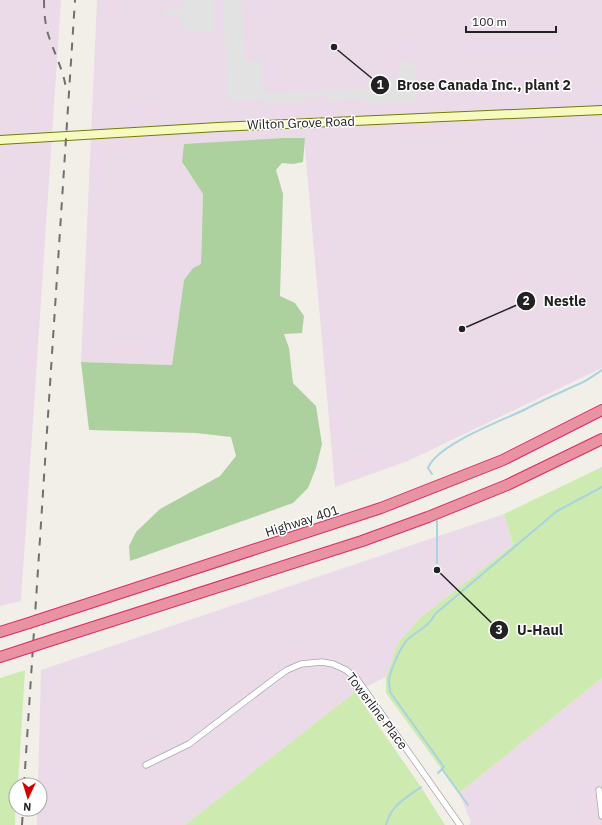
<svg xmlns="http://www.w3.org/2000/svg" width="602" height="825" font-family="'IBM Plex Sans',sans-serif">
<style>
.industrial{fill:#ebdbe8}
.grass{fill:#cdebb0}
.forest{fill:#add19e}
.parking{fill:#e2e2e2}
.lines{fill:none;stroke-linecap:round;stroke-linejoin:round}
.stream{stroke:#aad3df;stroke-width:2}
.street-casing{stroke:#a9a9a9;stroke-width:7}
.secondary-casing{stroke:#707d05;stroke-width:10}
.highway-casing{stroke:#dc2a67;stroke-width:12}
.street{stroke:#fff;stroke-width:5.5}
.secondary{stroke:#f7fabf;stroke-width:8}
.highway{stroke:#e892a2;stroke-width:10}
.rail{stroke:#707070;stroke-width:2;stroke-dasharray:8 8;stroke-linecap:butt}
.highway-bridge-casing{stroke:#dc2a67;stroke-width:12;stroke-linecap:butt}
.highway-bridge{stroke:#e892a2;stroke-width:10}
.labels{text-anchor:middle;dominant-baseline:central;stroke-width:3;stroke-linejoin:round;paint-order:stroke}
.street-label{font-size:13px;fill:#222;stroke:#fff}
.leader{fill:none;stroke:#222;stroke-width:1.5}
.callout-dot{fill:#222;stroke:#fff;stroke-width:1.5}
.mark-label{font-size:12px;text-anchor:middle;font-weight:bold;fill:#fff}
.callout-label{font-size:14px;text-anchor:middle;font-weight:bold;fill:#222;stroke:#fff;stroke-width:3;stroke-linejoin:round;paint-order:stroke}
</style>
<rect width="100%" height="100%" fill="#f2efe9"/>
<path class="industrial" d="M0,0H61L21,601L0,606Z
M97,0H602V368L408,461L335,487L304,138L182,163L203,194L201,249V264L193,268L184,280L172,365L81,362Z
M504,514L513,545L420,618L398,643L386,677L355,692L185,825H37V809H40V785H38L41,670Z
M602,678V825H469L471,822L459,793Z"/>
<path class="grass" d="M602,467V678L459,793L386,693V677L398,643L420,618L513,545L504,514Z
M25,670L18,785H16L15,825H0V678Z
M355,692L421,787L445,825H185Z"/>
<path class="forest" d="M284,138H305L303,162L293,164L282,163L276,170L283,194L280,296L295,303L304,316L302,333L284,334L289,348L293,383L316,406L322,444L316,468L308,488L293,503L130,561L129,546L136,532L160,509L220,476L236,456L231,437L196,433L89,430L81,362L172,365L184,280L193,268L201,264L203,194L182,162L184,144Z"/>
<path class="parking" d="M184,0H213L214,33L181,29L182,18L163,15L164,9H183Z
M223,0H241L245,61L261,60L262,85L264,90L268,93L374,88V81L399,80V61H415L417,102L366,105L365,98L330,101L326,95L305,98L304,102L265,104L264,99L227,102Z"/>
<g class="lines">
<path class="stream" d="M432,474L428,468C437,444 504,420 526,409C543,400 561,392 579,384C587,381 594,375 602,370
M437,521V563
M442,769L468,805
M438,773L444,767L390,692C390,689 389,685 389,682C389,672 401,646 408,639C417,631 430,626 435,614L557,511L602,487
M386,825C391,805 405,799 421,787"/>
<defs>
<path id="street" d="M146,765L189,744L273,680L287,670L301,664L322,662L333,664L346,670L357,679L460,825
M599,790L602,816"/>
<path id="secondary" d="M0,140L218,127L602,110"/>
<path id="highway" d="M38,620L381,508L503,460L602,410
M0,632L29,623
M40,644L362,541L428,517L507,485L602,439
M0,657L28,648"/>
</defs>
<use href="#street" class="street-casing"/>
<use href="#secondary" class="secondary-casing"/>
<use href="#highway" class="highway-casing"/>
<use href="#street" class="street"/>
<use href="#secondary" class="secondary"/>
<use href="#highway" class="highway"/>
<path class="rail" d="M44,0C44,12 45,23 48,34C54,53 63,69 66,88
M24,785L75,0
M22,825L23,809"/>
<defs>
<path id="highway-bridge" d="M29,623L38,620
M28,648L40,644"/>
</defs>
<use href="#highway-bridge" class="highway-bridge-casing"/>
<use href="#highway-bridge" class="highway-bridge"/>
</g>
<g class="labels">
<g class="street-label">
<text transform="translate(301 123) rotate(-2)">Wilton Grove Road</text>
<text transform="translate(302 521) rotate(-18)">Highway 401</text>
<text transform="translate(377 711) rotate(53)">Towerline Place</text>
</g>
</g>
<path class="leader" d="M334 47L380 85M462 329L526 301M437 570L499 630"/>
<g class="callout-dot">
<circle cx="334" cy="47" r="4"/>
<circle cx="462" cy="329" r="4"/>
<circle cx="437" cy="570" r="4"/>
<circle cx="380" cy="85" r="10"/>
<circle cx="526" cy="301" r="10"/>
<circle cx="499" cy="630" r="10"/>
</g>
<g class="mark-label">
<text x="380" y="89">1</text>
<text x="526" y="305">2</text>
<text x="499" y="634">3</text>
</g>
<g class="callout-label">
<text x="484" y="90">Brose Canada Inc., plant 2</text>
<text x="565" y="306">Nestle</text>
<text x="540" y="635">U-Haul</text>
</g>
<g transform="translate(28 797) rotate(184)"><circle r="19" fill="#ffffff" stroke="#a7a7a7"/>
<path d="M0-3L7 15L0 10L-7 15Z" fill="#d40000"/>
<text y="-6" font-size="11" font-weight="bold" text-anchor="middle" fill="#222222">N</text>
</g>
<path d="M466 26v6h90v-6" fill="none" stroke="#222222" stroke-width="2"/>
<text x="472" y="26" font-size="12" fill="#222222" stroke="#ffffff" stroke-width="3" paint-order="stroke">100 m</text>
</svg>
